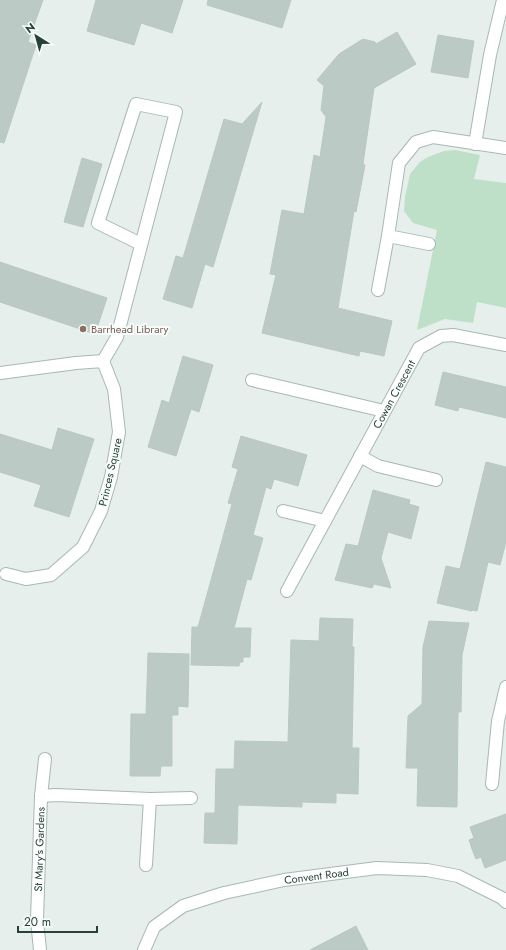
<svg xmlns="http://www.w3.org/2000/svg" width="506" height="950" font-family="Jost,sans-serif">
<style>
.green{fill:#bfe0c8}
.building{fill:#bbcac4;stroke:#b8c9c2}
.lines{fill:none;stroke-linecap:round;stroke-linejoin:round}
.lane-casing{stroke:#a8b8b2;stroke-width:14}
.street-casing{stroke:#a8b8b2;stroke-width:14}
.lane{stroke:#fff;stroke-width:12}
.street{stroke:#fff;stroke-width:12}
.education-dot{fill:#8d6e63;stroke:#f7fbf9;stroke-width:1.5}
.labels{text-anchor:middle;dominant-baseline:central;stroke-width:4;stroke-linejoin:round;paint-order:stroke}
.education-label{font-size:11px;fill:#785e54;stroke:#f7fbf9;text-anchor:start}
.street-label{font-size:11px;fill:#24423a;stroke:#f7fbf9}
</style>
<rect width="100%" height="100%" fill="#e6efeb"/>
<path class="green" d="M455,150L480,155L474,179L506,183V308L477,302L473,323L445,319L417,330L437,230L413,223L404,211L405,197L410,174L420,162L428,157L444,151Z"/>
<path class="building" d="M0,0H43L28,42L36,45L4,143L0,142Z
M96,0H183L172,33L141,23L134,45L87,31Z
M208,0H291L282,28L207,5Z
M397,32L416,64L374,88L363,164L365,165L356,212L354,211L338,308L392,321L384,356L360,351L359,356L262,333L276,275L270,274L282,210L304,214L314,155L320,157L326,117L321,110L324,86L317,80L339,54L363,39L375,42L376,44Z
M438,35L474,41L468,78L431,72Z
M262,102L213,267L205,264L192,308L163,299L176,256L183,258L224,119L242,124Z
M82,158L102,164L83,227L64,222Z
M0,262L107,298L95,334L0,302Z
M183,356L213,365L199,412L191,409L176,456L148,447L162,400L169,403Z
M443,372L506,387V418L459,407L458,411L435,405Z
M58,428L94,439L69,517L34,506L41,485L0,472V434L52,450Z
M241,436L307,455L298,486L274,479L271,489L266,487L253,535L263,538L251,580L247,579L234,628H251L250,657H243V662H240L239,666L191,665L192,627H198L232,504L228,503L238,469L232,467Z
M486,462L506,467V542L500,565L488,562L477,611L473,610L472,611L437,603L446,566L460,569Z
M373,490L410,500L409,504L419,507L411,539L388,532L381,558L391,588L374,584L372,588L335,580L346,544L358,546Z
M320,618L353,619L352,647H354L352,748H359L358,794L336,793V803L302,802V807L238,805L237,844L204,843L205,813H215L216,769H234L235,741L288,742L291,640L319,641Z
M429,621L469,623L462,655L461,712H458L457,807L417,806L418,768H406L408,716L422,704L423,647Z
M148,653L189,654L188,707L178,706V715H172V766H161L160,776H130L131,714H146Z
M506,814V860L485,868L481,857L476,859L472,849L469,840L474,838L470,827Z
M356,926L368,950H310Z"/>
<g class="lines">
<defs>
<path id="lane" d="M475,144L490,55L503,0
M103,361L117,337L176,112L136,104L98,223L141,244
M252,380L384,411
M360,456L378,466L436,480"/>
<g id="street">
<path d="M388,236L429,244"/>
<path d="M378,290L388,236L399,163L416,142L433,137L506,148"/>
<path d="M0,373L76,363L103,361L114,389L119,432L111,477L101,511L83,547L51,575L26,579L6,574"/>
<path d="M283,511L325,521"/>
<path id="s1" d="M287,591L419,348L441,336L453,335L506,345"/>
<path d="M492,784L498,721L506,687"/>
<path d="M41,796L56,795L150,799L191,798"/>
<path d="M146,865L150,799"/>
<path id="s2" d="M40,950L37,920L41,796L45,759"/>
<path id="s3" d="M144,950L154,927L183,906L224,893L284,880L377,868L427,870L458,876L502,898L506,902"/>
</g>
</defs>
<use href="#lane" class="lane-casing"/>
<use href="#street" class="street-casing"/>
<use href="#lane" class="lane"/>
<use href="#street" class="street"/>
</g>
<circle class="education-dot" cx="83" cy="329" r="4"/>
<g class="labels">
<g class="education-label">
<text x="91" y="329">Barrhead Library</text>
</g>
<g class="street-label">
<text stroke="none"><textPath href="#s1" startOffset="224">Cowan Crescent</textPath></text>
<text transform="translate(110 472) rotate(-77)">Princes Square</text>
<text stroke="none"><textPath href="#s2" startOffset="101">St Mary's Gardens</textPath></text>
<text stroke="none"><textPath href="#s3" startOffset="198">Convent Road</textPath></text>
</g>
</g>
<g transform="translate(36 36) rotate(323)" stroke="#f7fbf9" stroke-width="3" paint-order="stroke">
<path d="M0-3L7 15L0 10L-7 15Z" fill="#24423a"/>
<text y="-6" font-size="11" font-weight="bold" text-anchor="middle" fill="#24423a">N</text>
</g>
<path d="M18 926v6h79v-6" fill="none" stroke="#24423a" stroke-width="2"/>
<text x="24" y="926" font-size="12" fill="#24423a" stroke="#f7fbf9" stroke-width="3" paint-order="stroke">20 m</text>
</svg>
